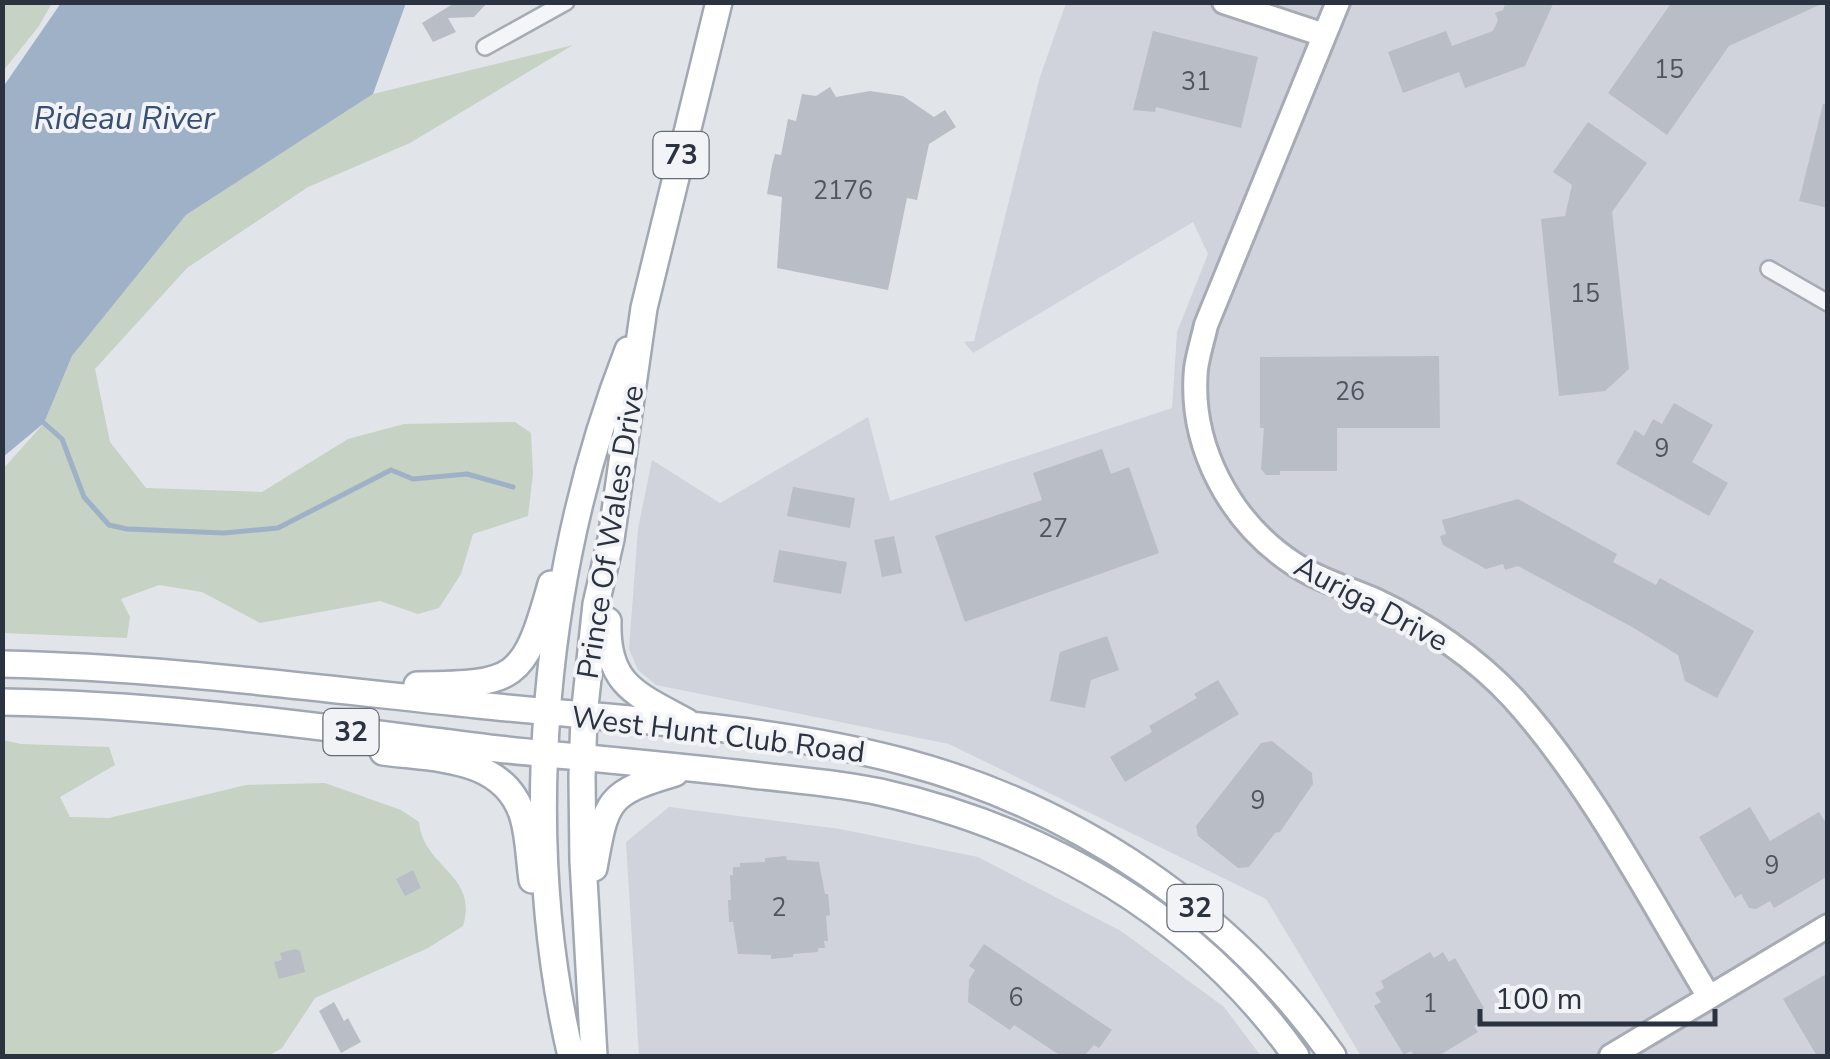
<svg xmlns="http://www.w3.org/2000/svg" width="1830" height="1059" font-family="'Nunito Sans',sans-serif">
<style>
.built{fill:#d0d3db}
.green{fill:#c6d2c3}
.water{fill:#9fb1c7}
.lines{fill:none;stroke-linecap:round;stroke-linejoin:round}
.stream{stroke:#9fb1c7;stroke-width:5}
.building{fill:#b9bdc5}
.street-casing{stroke:#a7abb3;stroke-width:20}
.secondary-casing{stroke:#a7abb3;stroke-width:28}
.primary-casing{stroke:#a1a8b4;stroke-width:30}
.street{stroke:#f4f5f8;stroke-width:15}
.secondary{stroke:#fff;stroke-width:22}
.primary{stroke:#fff;stroke-width:25}
.labels{text-anchor:middle;dominant-baseline:central;stroke-width:8;stroke-linejoin:round;paint-order:stroke}
.number-label{font-size:25px;fill:#4e5561}
.shield{fill:#f1f3f7;stroke:#666c77;stroke-width:2.5}
.shield-label{font-size:28px;font-weight:bold;fill:#2b3240}
.street-label{font-size:30px;fill:#2b3240;stroke:#f1f3f7}
.water-label{font-size:32px;font-style:italic;fill:#374f71;stroke:#f1f3f7}
</style>
<rect width="100%" height="100%" fill="#e1e4e9"/>
<path class="built" d="M1066,3H1827V1056H1361L1266,899L949,744L656,685L638,670L629,649L638,529L652,460L720,503L868,417L890,501L1172,408L1177,332L1208,254L1193,222L973,353L964,342L974,341L1040,77Z
M669,807L840,829L978,857L1121,931L1224,1007L1261,1056H639L626,842Z"/>
<path class="green" d="M3,2L52,3L39,26L3,71Z
M573,45L410,143L308,187L187,268L95,369L110,442L146,488L262,492L348,439L404,424L515,422L531,433L533,474L528,516L473,534L461,574L439,608L418,614L380,601L260,623L202,592L159,585L121,599L130,617L127,638L3,633V469L44,423L72,356L186,215L373,94Z
M3,740L21,744L109,747L115,765L60,797L70,817L109,818L246,785L325,783L401,810L419,822C423,868 479,874 463,926L428,948L315,998L282,1048L268,1056H5L3,1054Z"/>
<path class="water" d="M61,3H406L373,94L186,215L72,356L44,423L3,457V87Z"/>
<g class="lines">
<path class="stream" d="M44,423L62,439L84,497L109,525L127,529L224,533L278,528L391,470L413,479L467,474L513,487"/>
</g>
<path class="building" d="M456,2H488L474,17L448,18L456,32L433,42L422,23Z
M1506,2H1554L1525,66L1465,88L1459,72L1403,93L1388,52L1446,31L1452,46L1493,31L1498,20L1495,13L1503,10Z
M1672,2L1683,3L1826,2L1729,46L1667,135L1608,93Z
M1153,31L1258,57L1241,128L1156,107L1155,112L1133,110Z
M830,87L836,97L870,91L903,96L934,117L945,110L956,127L929,144L917,200L907,198L888,290L777,268L782,197L767,194L772,165L775,154L781,155L788,119L796,121L802,94L816,96Z
M1823,104H1828V208L1799,201Z
M1588,122L1647,163L1612,212L1629,369L1605,391L1559,396L1541,219L1565,216L1572,185L1553,172Z
M1439,356L1440,428H1337V471H1280V475H1266L1261,469L1264,428H1260V357Z
M1674,403L1713,425L1692,462L1728,483L1709,516L1616,464L1635,430L1644,436L1653,419L1662,424Z
M1102,449L1111,474L1129,467L1159,553L965,622L935,536L1042,500L1033,473Z
M793,487L855,498L850,528L787,516Z
M1518,499L1617,554L1613,562L1656,585L1660,578L1754,631L1717,698L1685,681L1678,655L1632,627L1518,566L1505,570L1503,564L1486,569L1443,545L1440,536L1446,534L1442,520Z
M894,536L902,573L882,577L874,540Z
M779,550L847,562L841,594L773,582Z
M1107,636L1119,670L1091,680L1085,708L1050,701L1060,652Z
M1218,680L1239,714L1125,782L1110,757L1152,732L1149,726L1197,698L1194,694Z
M1272,741L1312,773L1313,784L1280,832L1275,833L1249,867L1238,868L1198,836L1196,826L1261,743Z
M1750,807L1770,841L1819,812L1828,826V876L1774,908L1770,901L1756,909L1749,908L1741,894L1735,898L1699,837Z
M786,856L787,860L819,862L825,894H828L830,915L826,916L828,941H824L825,948H818V952L793,954V957L771,959V955L738,954L733,922H729L728,900H731L730,875H733V867H740V863L765,862V858Z
M413,870L421,888L405,896L396,879Z
M984,944L1112,1030L1099,1048L1094,1045L1084,1056H1061L1014,1025L1010,1030L968,1002L969,980L975,970L969,966Z
M295,949L300,951L305,972L279,979L274,962L282,960L280,953Z
M1430,952L1434,958L1443,952L1449,962L1455,958L1484,1008L1478,1011L1484,1021L1474,1026L1478,1032L1438,1056H1414L1411,1051L1404,1055L1374,1006L1381,1002L1375,993L1384,988L1381,981Z
M1828,973V1056H1817L1783,999Z
M334,1002L344,1021L348,1018L361,1042L341,1053L319,1011Z"/>
<g class="lines">
<defs>
<path id="street" d="M485,47L566,2
M1769,269L1828,303"/>
<path id="secondary" d="M1224,2L1324,35
M1338,2L1206,325C1203,339 1198,354 1196,369C1189,446 1230,522 1294,564C1318,580 1350,589 1377,601C1426,624 1476,658 1513,698C1590,783 1649,898 1709,997
M1611,1056L1828,926"/>
<path id="primary" d="M608,621C606,685 636,694 687,722
M2,664C161,667 320,689 478,705C619,720 767,725 905,762C1077,808 1230,911 1333,1056
M417,685C516,684 524,681 551,584
M2,702C168,704 334,729 498,749C583,758 668,765 753,775C795,780 838,783 880,792C1046,829 1196,916 1296,1056
M383,752C435,759 505,756 523,817C529,837 529,859 532,880
M594,868C606,800 607,793 675,773
M571,1056C518,830 544,566 628,350
M594,1056L583,861L582,777L584,716L596,604L611,539L644,308L719,2"/>
</defs>
<use href="#street" class="street-casing"/>
<use href="#secondary" class="secondary-casing"/>
<use href="#primary" class="primary-casing"/>
<use href="#street" class="street"/>
<use href="#secondary" class="secondary"/>
<use href="#primary" class="primary"/>
</g>
<g class="labels">
<g class="number-label">
<text x="1669" y="70">15</text>
<text x="1196" y="82">31</text>
<text x="843" y="191">2176</text>
<text x="1585" y="294">15</text>
<text x="1350" y="392">26</text>
<text x="1662" y="449">9</text>
<text x="1053" y="529">27</text>
<text x="1258" y="801">9</text>
<text x="1772" y="866">9</text>
<text x="779" y="908">2</text>
<text x="1016" y="998">6</text>
<text x="1430" y="1004">1</text>
</g>
<g class="shield">
<rect x="653.5" y="132" width="55" height="46" rx="8"/>
<rect x="323.5" y="709" width="55" height="46" rx="8"/>
<rect x="1167.5" y="885" width="55" height="46" rx="8"/>
</g>
<g class="shield-label">
<text x="681" y="155">73</text>
<text x="351" y="732">32</text>
<text x="1195" y="908">32</text>
</g>
<g class="street-label">
<text transform="translate(611 532) rotate(-81)">Prince Of Wales Drive</text>
<text transform="translate(1371 604) rotate(28)">Auriga Drive</text>
<text transform="translate(718 735) rotate(7)">West Hunt Club Road</text>
</g>
<g class="water-label">
<text x="124" y="118">Rideau River</text>
</g>
</g>
<rect width="1830" height="1059" fill="none" stroke="#2b3240" stroke-width="10"/>
<path d="M1480 1009v15h235v-15" fill="none" stroke="#2b3240" stroke-width="5"/>
<text x="1495" y="1009" font-size="30" fill="#2b3240" stroke="#f1f3f7" stroke-width="8" paint-order="stroke">100 m</text>
</svg>
